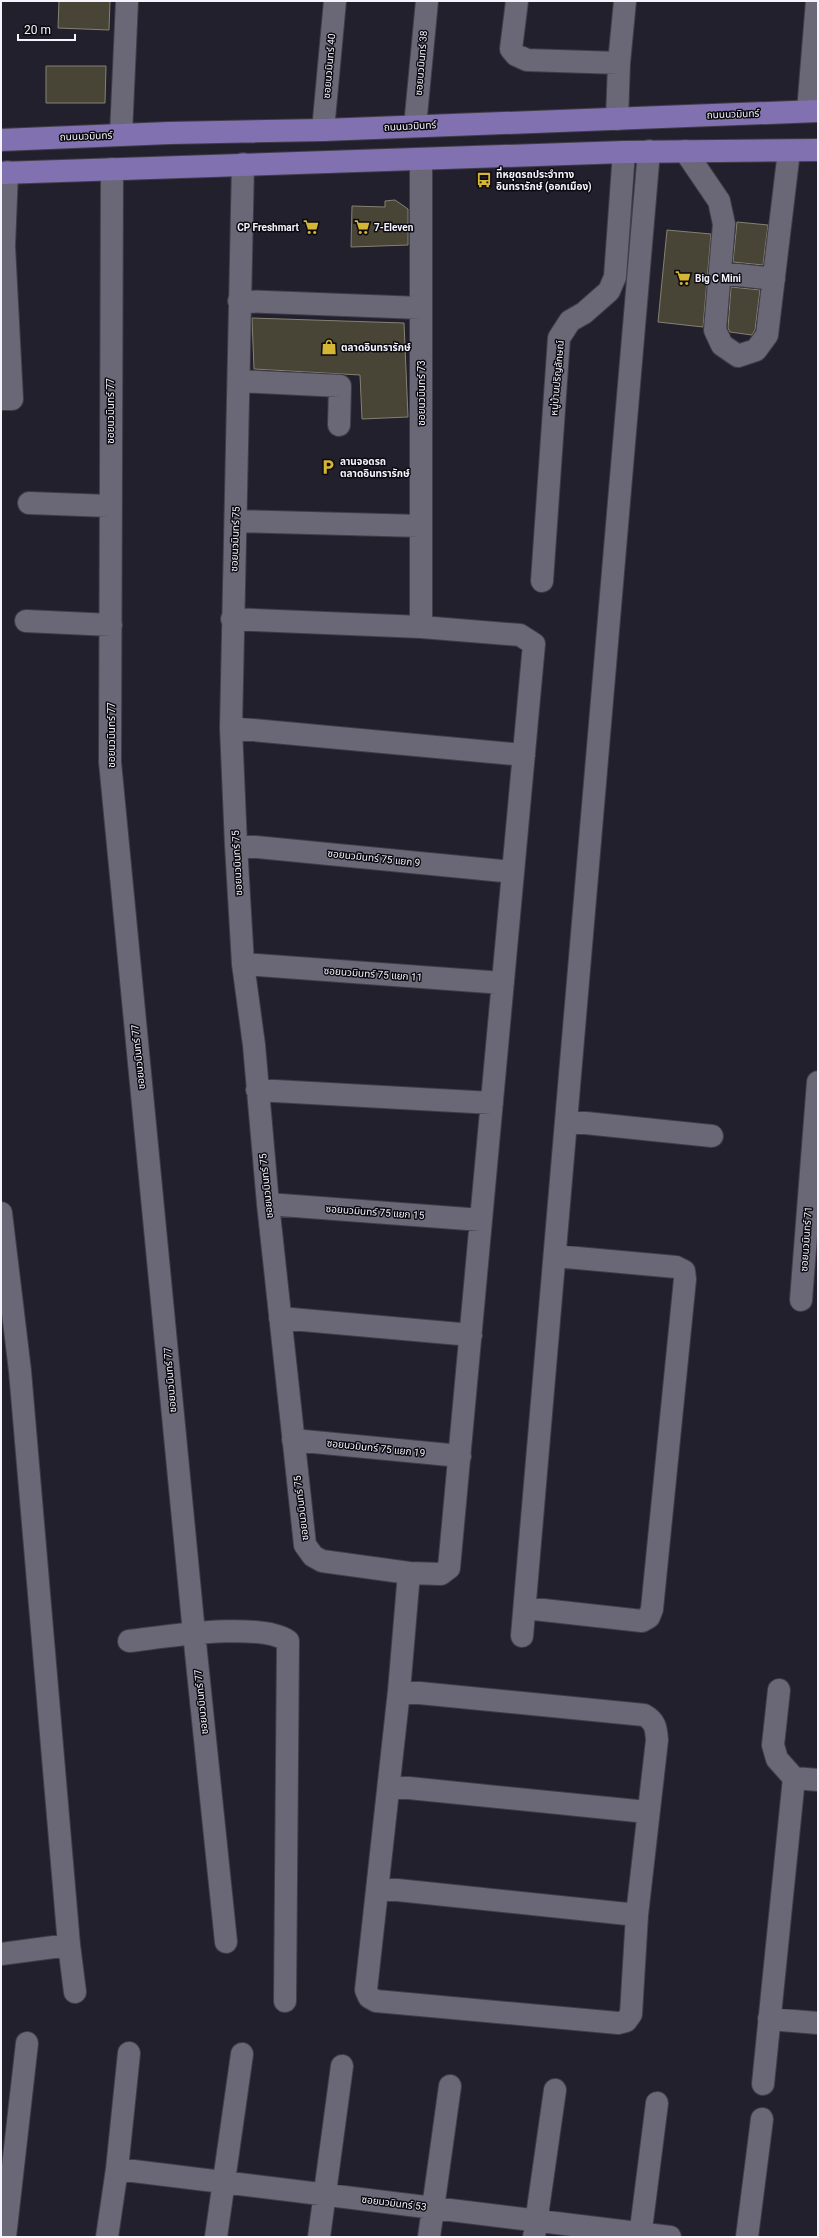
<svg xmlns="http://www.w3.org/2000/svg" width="819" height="2238" font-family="Roboto,'Noto Sans Thai',sans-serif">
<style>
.building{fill:#494536;stroke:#858171}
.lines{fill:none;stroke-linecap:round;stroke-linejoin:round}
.minor-casing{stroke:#403d48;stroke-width:24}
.major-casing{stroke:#403d48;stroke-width:24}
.minor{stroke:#6a6777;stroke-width:22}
.major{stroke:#8271b0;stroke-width:22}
.labels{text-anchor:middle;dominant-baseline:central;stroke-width:3;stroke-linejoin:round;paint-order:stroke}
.street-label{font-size:10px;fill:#f5f3fc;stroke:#0c0b11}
.poi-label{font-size:10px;font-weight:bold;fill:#f5f3fc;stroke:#0c0b11;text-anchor:start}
</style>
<rect width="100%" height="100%" fill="#23202d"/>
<path class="building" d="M59,1H110L109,30L58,28Z
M46,66H106L105,103H46Z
M395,200L408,209V245L351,247L352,206L385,207V201Z
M737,222L768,225L763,265L733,262Z
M667,230L711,234L703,327L658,322Z
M731,287L760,290L755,330L752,335L730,332L728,328Z
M252,318L404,323L408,417L362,419L360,375L254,369Z"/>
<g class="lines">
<defs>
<path id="minor" d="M517,1L511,49L516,55L527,60L619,63L625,1
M808,111L817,1
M617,119L619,63
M415,126L427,1
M323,130L335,1
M121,134L127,1
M685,151L719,201L724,224L715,330L722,345L738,356L756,350L767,335L789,151
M112,169L110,762L194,1633L226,1942
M1,246H4L7,172
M720,273L774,279
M239,301L421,308
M239,381L340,386L339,425
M1,399H12L4,246
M29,503L109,506
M236,521L420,526
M542,581L559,338L570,321L584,313L609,291L615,277L624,152
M232,619L421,627L520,635L534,644L449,1568L441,1574L409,1573L322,1561L313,1556L305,1545L268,1204L254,1045L243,964L236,845L231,728L243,164
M26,621L111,625
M421,627V159
M231,728L524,755
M236,845L513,872
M243,964L503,983
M257,1090L492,1103
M566,1121L712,1136
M268,1204L481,1220
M1,1213L20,1371L69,1945L75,1992
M801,1300L818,1082
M280,1318L471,1335
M293,1440L460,1456
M525,1608L642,1621L649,1617L652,1609L685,1279L684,1271L676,1267L555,1256
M522,1636L649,151
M129,1641C165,1637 260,1621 288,1641L285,2001
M399,1691L644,1715C655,1721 656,1727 657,1740L637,1915L631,2014L626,2021L618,2023L376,2001L369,1997L366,1990L399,1691L409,1573
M794,1778L818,1780
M389,1786L647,1812
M378,1888L637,1915
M1,1954L69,1945
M769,2019L818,2023
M763,2084L794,1778L777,1759L773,1745L779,1690
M117,2169L670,2237
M5,2237L27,2043
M107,2237L117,2169L129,2053
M216,2237L242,2054
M319,2237L342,2066
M429,2237L450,2086
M534,2237L555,2090
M640,2237L657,2103
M747,2237L762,2119"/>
<path id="major" d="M1,140L169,133L323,130L818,111
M1,173L624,152L818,150"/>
</defs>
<use href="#minor" class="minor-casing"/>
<use href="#major" class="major-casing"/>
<use href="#minor" class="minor"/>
<use href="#major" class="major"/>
</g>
<defs>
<symbol id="bus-bare" viewBox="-9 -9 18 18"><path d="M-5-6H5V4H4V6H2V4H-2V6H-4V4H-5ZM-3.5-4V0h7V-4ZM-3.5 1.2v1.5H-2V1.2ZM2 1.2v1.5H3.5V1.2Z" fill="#d5b534" stroke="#0c0b11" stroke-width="2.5" paint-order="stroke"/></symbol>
<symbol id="supermarket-bare" viewBox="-9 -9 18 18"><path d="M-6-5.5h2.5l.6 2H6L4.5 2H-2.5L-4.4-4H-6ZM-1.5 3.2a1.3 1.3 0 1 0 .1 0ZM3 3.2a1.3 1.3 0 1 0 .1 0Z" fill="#d5b534" stroke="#0c0b11" stroke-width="2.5" paint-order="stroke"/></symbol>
<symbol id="shop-bare" viewBox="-9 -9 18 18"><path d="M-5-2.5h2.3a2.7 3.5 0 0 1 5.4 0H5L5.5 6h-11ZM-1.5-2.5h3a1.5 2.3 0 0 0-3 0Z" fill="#d5b534" stroke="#0c0b11" stroke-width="2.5" paint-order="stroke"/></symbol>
<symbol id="parking-bare" viewBox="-9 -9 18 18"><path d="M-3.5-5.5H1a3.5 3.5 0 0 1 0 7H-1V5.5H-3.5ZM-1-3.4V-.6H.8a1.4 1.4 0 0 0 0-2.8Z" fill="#d5b534" stroke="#0c0b11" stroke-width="2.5" paint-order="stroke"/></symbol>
</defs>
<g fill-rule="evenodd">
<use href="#bus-bare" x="473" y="169" width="22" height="22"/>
<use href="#supermarket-bare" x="300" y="216" width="22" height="22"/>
<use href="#supermarket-bare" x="351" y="216" width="22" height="22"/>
<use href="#supermarket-bare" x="672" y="267" width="22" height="22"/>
<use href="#shop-bare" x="318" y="336" width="22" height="22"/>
<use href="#parking-bare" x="317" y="456" width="22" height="22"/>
</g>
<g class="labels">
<g class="street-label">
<text transform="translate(421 63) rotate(-85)">ซอยนวมินทร์ 38</text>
<text transform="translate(329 66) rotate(-85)">ซอยนวมินทร์ 40</text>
<text transform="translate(733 114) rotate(-2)">ถนนนวมินทร์</text>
<text transform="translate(410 126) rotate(-3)">ถนนนวมินทร์</text>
<text transform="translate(86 136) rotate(-2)">ถนนนวมินทร์</text>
<text transform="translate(557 378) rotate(-85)">หมู่บ้านปริญลักษณ์</text>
<text transform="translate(421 393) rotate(-90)">ซอยนวมินทร์ 73</text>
<text transform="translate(110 411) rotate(-90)">ซอยนวมินทร์ 77</text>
<text transform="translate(235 539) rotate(-88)">ซอยนวมินทร์ 75</text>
<text transform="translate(111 735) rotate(-90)">ซอยนวมินทร์ 77</text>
<text transform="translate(374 858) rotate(6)">ซอยนวมินทร์ 75 แยก 9</text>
<text transform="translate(237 863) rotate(-93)">ซอยนวมินทร์ 75</text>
<text transform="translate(373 974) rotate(4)">ซอยนวมินทร์ 75 แยก 11</text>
<text transform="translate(138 1057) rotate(-96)">ซอยนวมินทร์ 77</text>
<text transform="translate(266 1186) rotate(-96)">ซอยนวมินทร์ 75</text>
<text transform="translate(375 1212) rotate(4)">ซอยนวมินทร์ 75 แยก 15</text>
<text transform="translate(806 1239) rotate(-86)">ซอยนวมินทร์ 71</text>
<text transform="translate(170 1380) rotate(-95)">ซอยนวมินทร์ 77</text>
<text transform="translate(376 1448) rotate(6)">ซอยนวมินทร์ 75 แยก 19</text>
<text transform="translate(301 1508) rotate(-97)">ซอยนวมินทร์ 75</text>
<text transform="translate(201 1702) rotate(-96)">ซอยนวมินทร์ 77</text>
<text transform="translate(394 2203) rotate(7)">ซอยนวมินทร์ 53</text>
</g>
<g class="poi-label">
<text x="496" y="174">ที่หยุดรถประจำทาง<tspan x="496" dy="12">อินทรารักษ์ (ออกเมือง)</tspan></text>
<text x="299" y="227" text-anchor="end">CP Freshmart</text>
<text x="374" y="227">7-Eleven</text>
<text x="695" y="278">Big C Mini</text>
<text x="341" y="347">ตลาดอินทรารักษ์</text>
<text x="340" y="461">ลานจอดรถ<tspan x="340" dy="12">ตลาดอินทรารักษ์</tspan></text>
</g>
</g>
<rect width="819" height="2238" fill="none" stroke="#f5f3fc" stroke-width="4"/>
<path d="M18 34v6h57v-6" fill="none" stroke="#f5f3fc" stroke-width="2"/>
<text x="24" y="34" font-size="12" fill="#f5f3fc" stroke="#0c0b11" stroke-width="3" paint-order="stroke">20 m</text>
</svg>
